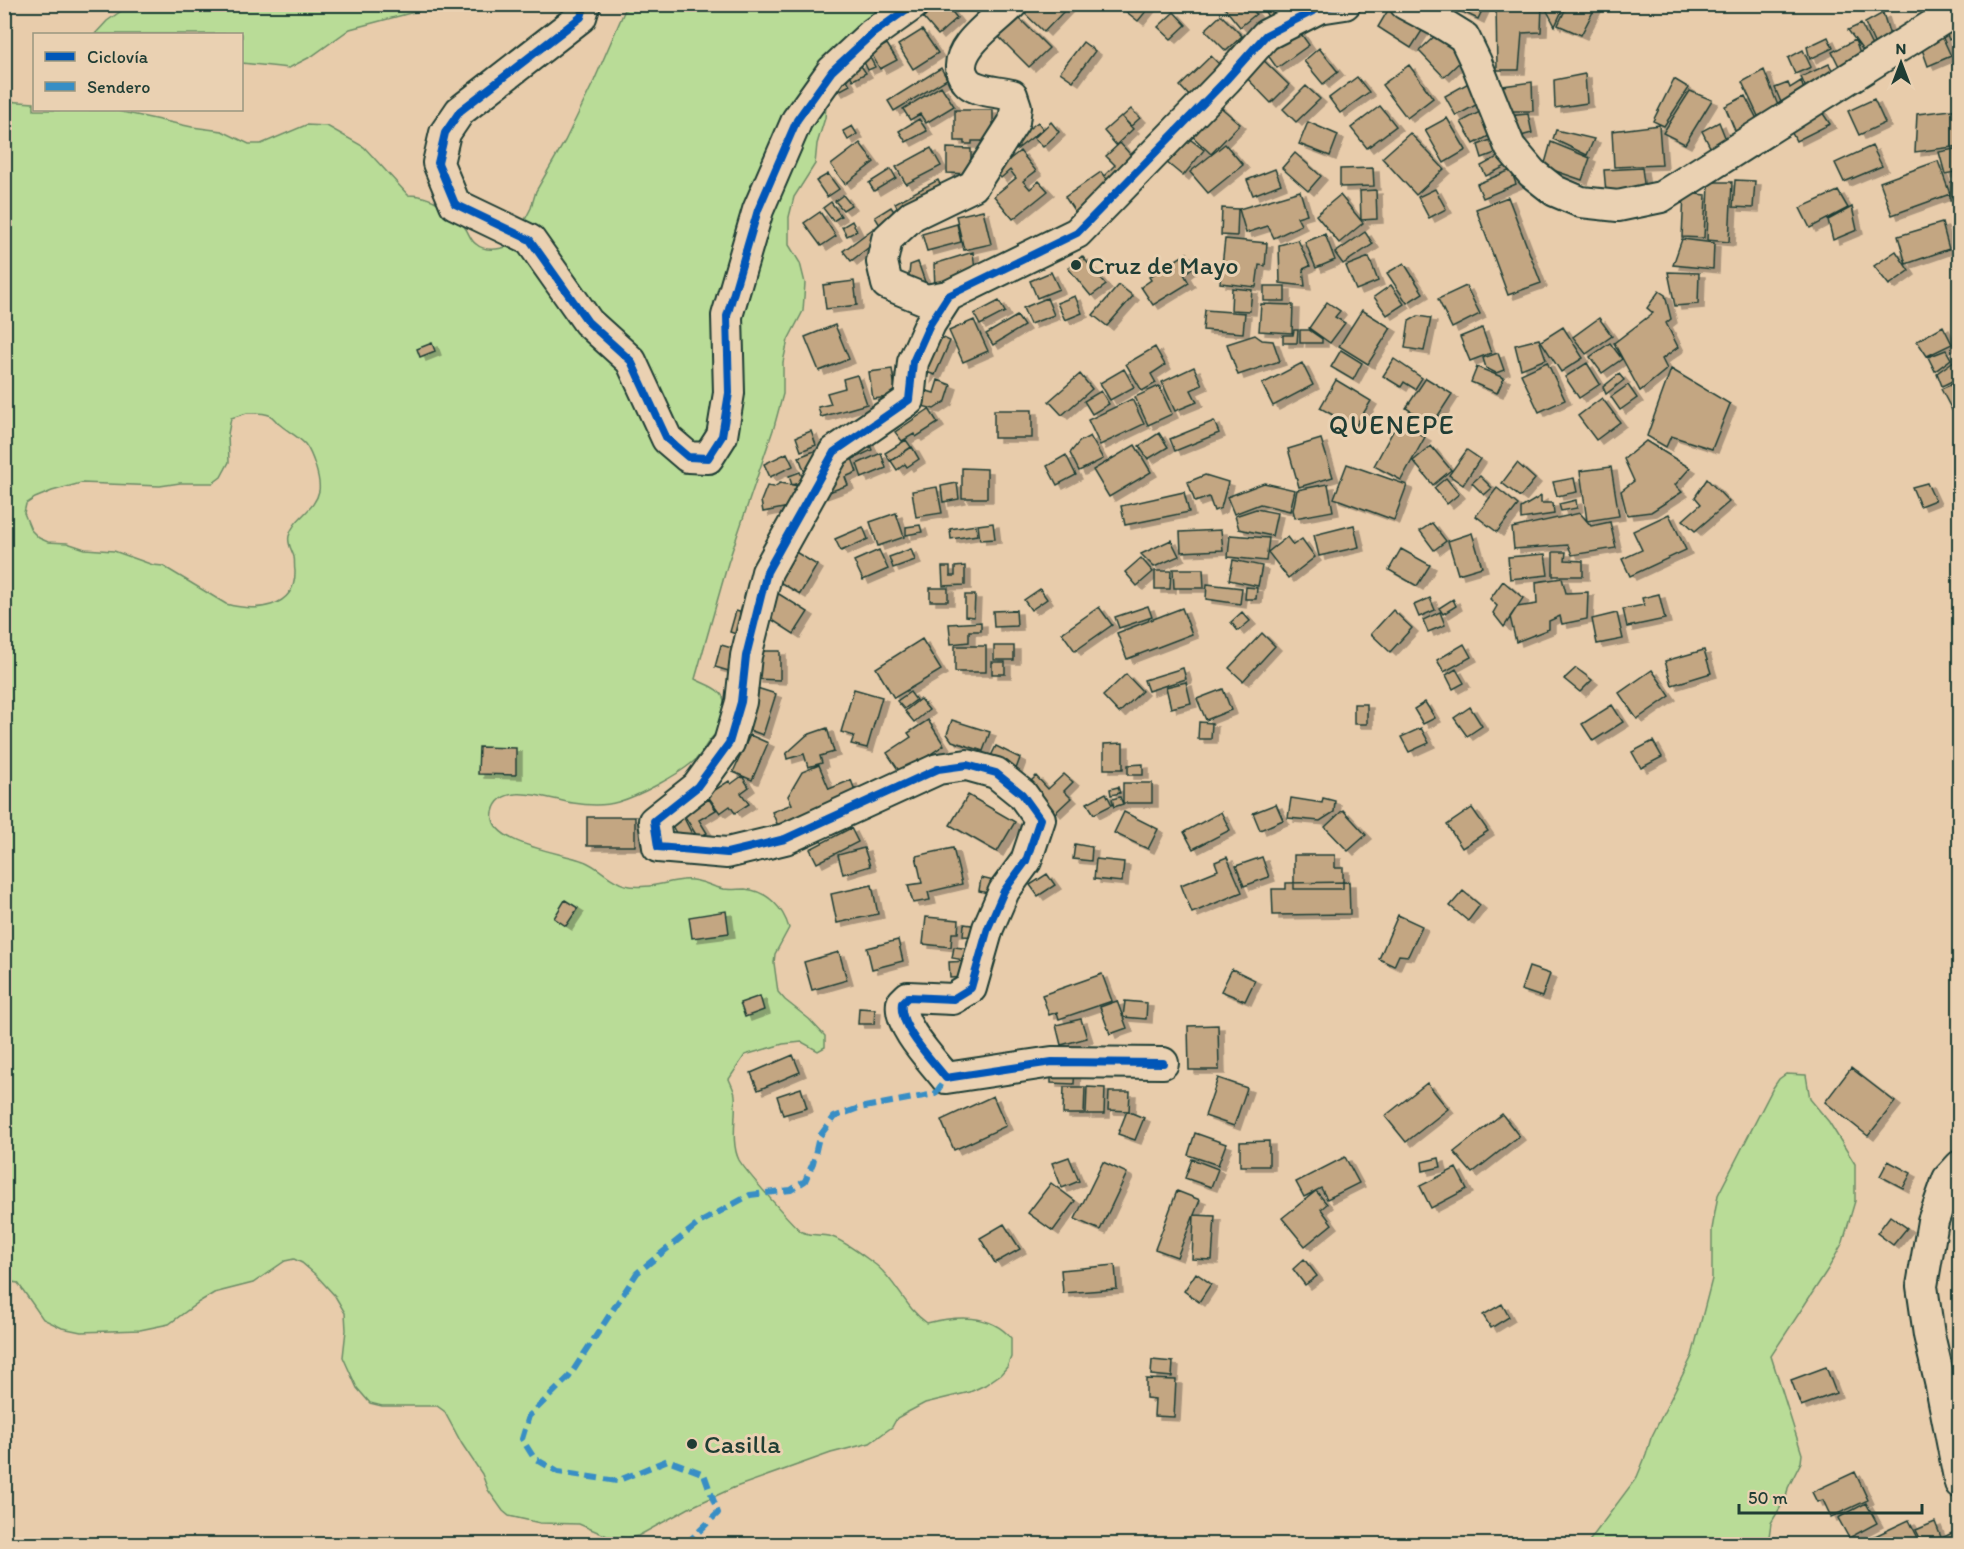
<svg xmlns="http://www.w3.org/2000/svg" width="1964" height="1549" font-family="Itim,sans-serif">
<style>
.green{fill:#b9dc97;stroke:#6c8c66;stroke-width:1.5;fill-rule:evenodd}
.building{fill:#c3a682;stroke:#1f3d34;stroke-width:1.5;filter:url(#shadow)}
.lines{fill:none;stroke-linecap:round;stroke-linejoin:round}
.minor-casing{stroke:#1f3d34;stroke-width:34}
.minor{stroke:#ead1b2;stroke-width:30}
.quiet{stroke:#378ec5;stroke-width:6;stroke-dasharray:12 6;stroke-linecap:butt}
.cycleway-casing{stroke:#ead1b2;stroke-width:11}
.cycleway{stroke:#0057b8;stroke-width:8}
.poi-dot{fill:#1f3d34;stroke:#ead1b2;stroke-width:2}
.labels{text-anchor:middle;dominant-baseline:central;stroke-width:6;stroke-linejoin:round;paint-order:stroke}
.poi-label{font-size:26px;fill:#1f3d34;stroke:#ead1b2;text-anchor:start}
.neighbourhood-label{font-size:27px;letter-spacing:1.5px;fill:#1f3d34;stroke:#ead1b2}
</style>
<defs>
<filter id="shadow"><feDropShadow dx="6" dy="4" stdDeviation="0" flood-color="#0004"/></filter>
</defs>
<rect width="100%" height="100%" fill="#e8ccab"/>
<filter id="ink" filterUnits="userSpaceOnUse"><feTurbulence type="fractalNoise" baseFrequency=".0167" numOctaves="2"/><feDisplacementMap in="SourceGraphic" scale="12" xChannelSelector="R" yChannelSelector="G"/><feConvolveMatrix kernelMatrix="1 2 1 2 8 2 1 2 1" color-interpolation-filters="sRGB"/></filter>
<g filter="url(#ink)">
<path class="green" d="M131,4H441V5L350,29L312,56L289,68L242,63V34H95L107,21Z
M627,5H916L828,81L825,118L817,144L815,164L794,197L789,217V245L800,263L805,283L803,311L788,340L783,362V394L774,427L728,563L695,679C702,683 713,686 719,692C724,696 725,702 724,708C724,712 724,718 723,722C721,728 714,735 710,740C704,747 701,756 693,762C676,776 639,796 618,802C605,806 586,805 573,803C552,800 500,779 493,812C486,845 567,853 586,862C600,868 610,881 625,885C644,890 665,882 683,880C697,878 710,886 723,889C730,890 738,889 745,889C768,891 783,908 789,928L775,954L774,963L778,992L785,1000L809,1019L825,1036V1047L818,1051L802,1042L783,1044L745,1055L729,1079C731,1084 735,1091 735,1096C737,1115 730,1142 739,1160C744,1169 795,1228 802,1232C811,1236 820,1234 829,1236C842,1239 865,1257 876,1265C897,1282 905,1308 927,1323C956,1316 990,1313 1011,1338V1357L1007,1367L1001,1374L985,1385L970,1392L925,1403L906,1413L897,1418L892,1427L870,1443L831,1453L733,1488L689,1508L638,1536L627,1538L607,1536L579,1524L540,1523L509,1516L503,1511L488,1490L482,1474L462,1444L444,1411L437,1406H382L370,1403L357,1388L343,1357L346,1330L345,1313L335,1296L316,1275L302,1263L294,1259L285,1261L253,1283L214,1293L199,1302L169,1324L140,1330L81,1332L62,1328L43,1319L18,1283L5,1281L4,101L34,103V110H113L192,127L222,131L249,144H261L306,125L327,126L364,147L408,195C431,195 453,209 466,229C469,234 471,241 476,244C486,253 501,249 512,245L531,208L536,191L565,141L594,81ZM247,413C254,413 262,412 269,415C274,417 275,421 279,424C287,431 298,436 305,444C312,453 321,479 319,491C315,511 294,517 289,536C287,544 292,550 294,557C295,561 294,567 295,571C296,609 255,612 226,604L163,566L153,565L114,551L85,549L67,543L48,542L39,538L31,530L24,513L26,504L35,498L52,491L81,483L160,486L180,483H213L221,477L229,462L228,434L231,418Z
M1786,1074L1806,1075L1810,1099L1829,1122L1855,1164V1201L1843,1242L1828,1269L1771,1356L1802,1454L1801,1462L1788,1488L1786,1498L1771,1523L1768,1544H1587L1637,1477L1646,1455L1651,1438L1692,1356L1712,1279V1229L1718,1195L1773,1088L1779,1079Z"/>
<path class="building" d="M932,4H946L957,18L938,35L920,14Z
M977,4H999L987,15Z
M1026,4H1064L1067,8L1044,32L1021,10Z
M1129,4H1152L1138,21L1124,10Z
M1248,4L1256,14L1240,27L1222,5Z
M1261,4H1288L1268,17Z
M1446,4H1485L1478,19Z
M1496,4H1542L1541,32L1522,33L1519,70H1497Z
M1546,4H1565L1555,26L1545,7Z
M1568,4H1597L1581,35L1558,25Z
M1391,5L1425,26L1411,48L1378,27Z
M1174,12L1186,25L1171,39L1158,27Z
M1883,13L1891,39L1876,47L1865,23Z
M1221,15L1242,36L1226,51L1205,30Z
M1960,15V34L1949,40L1943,23Z
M1018,17L1049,48L1029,67L998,36Z
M1294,24L1309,45L1277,68L1262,47Z
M1861,24L1874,50L1864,52L1848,30Z
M1938,27L1951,56L1928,66L1918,38Z
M922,30L938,53L913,69L898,45Z
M1439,32L1464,58L1444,77L1419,51Z
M1828,37L1833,48L1810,59L1807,47Z
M1855,40L1862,60L1841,70L1832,52Z
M1083,42L1095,51L1073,81L1060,72Z
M887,44L897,60L880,69L871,53Z
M1319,48L1338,72L1323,84L1304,61Z
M1803,50L1811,67L1795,74L1788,58Z
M868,54L875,67L868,70L862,58Z
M1258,55L1289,85L1271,103L1241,72Z
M1211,56L1225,70L1193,100L1180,86Z
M859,63L866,73L853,80L847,70Z
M1829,64L1836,77L1809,95L1801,77Z
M1409,65L1433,98L1407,118L1382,85Z
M941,68L947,79L894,111L888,101Z
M1764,70L1779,108L1758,116L1742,82Z
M844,74L850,85L837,92L831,82Z
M1585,74L1587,103L1555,108L1554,80Z
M1357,77L1369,92L1340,113L1329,98Z
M1674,79L1689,88L1664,126L1653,121Z
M1472,81L1483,101L1456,116L1445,96Z
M1801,81L1806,96L1783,107L1775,88L1788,83L1790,88Z
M1532,82L1533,111H1504L1503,86Z
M941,86L954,106L926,123L920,114L910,120L903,109Z
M1306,86L1320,99L1296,122L1283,109Z
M1690,91L1712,100L1685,144L1663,133Z
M1745,96L1759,123L1736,133L1725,106Z
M1874,99L1885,123L1859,135L1848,111Z
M1217,104L1240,124L1211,154L1189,133Z
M1380,106L1396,126L1367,148L1351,128Z
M1131,109L1140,118L1131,126L1122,117Z
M1485,109L1498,131L1474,144L1461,122Z
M1820,109L1830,124L1796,141L1789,127Z
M1960,109V146L1915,152L1917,114Z
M955,110H993V141H972V144H964V141H955Z
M1528,114L1532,133L1517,137L1507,116Z
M1121,116L1133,129L1116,145L1104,131Z
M1447,118L1466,150L1444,163L1425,130Z
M919,119L927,131L906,142L899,131Z
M1038,122L1043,129L1016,150L1010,143Z
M1051,122L1059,132L1043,147L1034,138Z
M1308,122L1338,135L1330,156L1299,144Z
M1719,122L1727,142L1711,149L1702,131Z
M1659,125L1662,165L1614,167L1612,131Z
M852,126L857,134L848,140L843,131Z
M1556,130L1594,139L1587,155L1553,139Z
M1410,133L1444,169L1416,195L1382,158Z
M1187,137L1204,150L1183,176L1166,162Z
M1498,137L1503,150L1482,158L1478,145Z
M1551,142L1590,158L1582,180L1544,167Z
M860,143L874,162L845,184L831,165Z
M1120,143L1138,163L1114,186L1104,176L1115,165L1106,156Z
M1225,144L1243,165L1208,193L1190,172Z
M1872,146L1882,166L1844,182L1835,163Z
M931,148L941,166L906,184L896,167Z
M947,148L971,149V174L947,173Z
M1960,148V171L1945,174L1939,152Z
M1020,151L1036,171L1023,181L1030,189L1039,181L1048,191L1013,219L994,196L1016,178L1010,170L1001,178L995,171Z
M1295,153L1321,176L1308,191L1282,168Z
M1503,154L1508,165L1486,176L1481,166Z
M1938,161L1950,194L1892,215L1880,182Z
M1373,168L1374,186L1340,187V169Z
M1642,168L1645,191L1606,193L1604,170Z
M891,169L896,178L874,191L869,183Z
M1275,169L1281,184L1253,195L1247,180Z
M1511,170L1516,184L1483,198L1477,184Z
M1101,172L1112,187L1075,212L1065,197Z
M828,174L839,189L827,197L816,181Z
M938,180L945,194L902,217L895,203Z
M1735,180L1755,181L1753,208L1733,207Z
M1709,182H1732L1729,242L1707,240Z
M1951,182H1960V201H1950Z
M1435,189L1446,209L1429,218L1418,197Z
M1376,190L1377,219L1361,220L1360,191Z
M1300,191L1307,214L1297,217L1301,225L1274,238L1268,226L1246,233L1239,209Z
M1838,191L1848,208L1810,228L1800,208Z
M1684,193L1706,195L1704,238L1682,237Z
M843,195L851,205L843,210L835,201Z
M1340,195L1363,223L1339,243L1316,215Z
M1508,197L1541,283L1508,295L1476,209Z
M831,202L841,216L833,221L823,208Z
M891,207L900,220L883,230L875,217Z
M1852,207L1857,230L1833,240L1828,220Z
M1222,208L1238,209L1237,236L1221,235Z
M983,210L991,244L964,250L956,216Z
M820,212L836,236L821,246L804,223Z
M852,221L857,231L847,236L842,227Z
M1942,223L1949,249L1906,264L1898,236Z
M957,224L961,242L927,251L922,234Z
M874,228L881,238L851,261L843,251Z
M1365,232L1373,244L1343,264L1335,253Z
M1325,234L1335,260L1316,268L1305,242Z
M1225,239L1267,243L1265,266L1259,265L1256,287L1220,283Z
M1682,239L1714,243L1713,269L1673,265Z
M1298,240L1310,266L1303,269L1305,286L1280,283L1279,245Z
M1896,251L1909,271L1889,285L1874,266Z
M973,252L976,280L935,288L934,264Z
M1187,253L1195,266L1184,274L1189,283L1153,305L1141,287L1151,280L1149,277Z
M1082,256L1106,285L1091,296L1068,268Z
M1369,257L1378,281L1356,290L1346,266Z
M918,262L925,282L908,285L910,265Z
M1404,263L1423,293L1407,303L1387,273Z
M1051,272L1059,289L1037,298L1030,281Z
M1668,272L1699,273L1698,304L1675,306Z
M854,281L857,305L826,309L823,285Z
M1119,285L1133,296L1107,326L1093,315Z
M1391,285L1404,304L1387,315L1374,297Z
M1264,286H1285V301H1264Z
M1466,286L1480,314L1452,328L1438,299Z
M1232,288L1252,290L1250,311L1231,310Z
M1659,291L1665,295L1671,319L1666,323L1678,347L1662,359L1667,369L1640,391L1614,343L1653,313L1647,308Z
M1075,296L1082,313L1065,320L1057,303Z
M1047,298L1054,315L1030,324L1023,308Z
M999,301L1005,312L980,325L974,314Z
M1327,302L1340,311L1335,317L1345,323L1330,343L1309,328Z
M1261,304L1293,305L1292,333L1259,331Z
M1205,310L1245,313L1243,333L1203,330Z
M1362,310L1391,328L1368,364L1339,346Z
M1017,316L1024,326L993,345L986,334Z
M1418,316L1431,318L1424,351L1405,348L1409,321Z
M1599,318L1612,336L1586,354L1573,337Z
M974,320L988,351L963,362L949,331Z
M835,325L849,359L819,371L805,337Z
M1943,326L1952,344L1927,356L1917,341Z
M1563,327L1583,358L1561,372L1541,341Z
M1482,328L1491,353L1470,361L1460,337Z
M1294,330H1298L1297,343H1283V335H1293Z
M1300,330H1309L1322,339V343H1300Z
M933,333L950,341L935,375L929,373L925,380Z
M1255,335L1262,340L1273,341L1280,361L1238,375L1227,344Z
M1539,339L1546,359L1521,369L1515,345Z
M432,343L435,351L420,357L417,349Z
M1610,343L1622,359L1602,373L1590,357Z
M1155,347L1165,365L1151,374L1156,383L1142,391L1126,364Z
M1341,350L1362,363L1353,380L1331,367Z
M1946,350L1951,359L1935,371L1928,357Z
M1498,353L1504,370L1496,373L1486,368L1483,358Z
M1958,358L1960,362V377L1942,386L1937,373Z
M1394,359L1422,378L1415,389L1404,382L1401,387L1383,376Z
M1547,362L1565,400L1539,412L1521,374Z
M1302,363L1313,385L1273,406L1262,384Z
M1587,363L1600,384L1579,398L1565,377Z
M1194,367L1202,385L1191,390L1197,402L1175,411L1162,382Z
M1477,367L1504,378L1497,393L1471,382Z
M892,369L896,396L873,399L869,372Z
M1124,369L1134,387L1110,400L1100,383Z
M1671,369L1730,404L1712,449L1671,436L1666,447L1647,436Z
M1080,374L1092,389L1062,415L1049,401Z
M1619,374L1624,380L1606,394L1603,387Z
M857,375L867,404L821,417L818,407L831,404L827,393L845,388L843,379Z
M1426,378L1452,394L1432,425L1406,408Z
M938,380L951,385L946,401L934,409L922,406L927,391L934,393Z
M1336,380L1371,401L1355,427L1320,408Z
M1960,381V409L1953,412L1941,389Z
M1628,385L1637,398L1620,410L1611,397Z
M1159,386L1172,414L1148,425L1135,397Z
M1101,391L1109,404L1092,414L1084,401Z
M1602,398L1620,422L1596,440L1578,416Z
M1132,399L1144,424L1100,445L1088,420Z
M929,409L938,423L916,437L914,434L902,441L895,432Z
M994,410H1032V438H994Z
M1214,421L1219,433L1175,451L1170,439Z
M1398,422L1425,437L1401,480L1374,466Z
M811,431L816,445L801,451L796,437Z
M1159,433L1168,447L1148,459L1139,446Z
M1090,436L1103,459L1079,471L1070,453L1079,442Z
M867,439L872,450L851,460L845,450Z
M1321,439L1333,477L1299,487L1288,449Z
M906,440L911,447L890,461L885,453Z
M1646,441L1690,468L1675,485L1682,492L1651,512L1627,515L1621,491L1634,481L1624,459Z
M1135,445L1151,472L1109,497L1093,470Z
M1431,446L1451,470L1433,485L1413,461Z
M912,447L919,459L907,467L905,464L897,470L891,461Z
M817,450L824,457L808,481L799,457Z
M1467,450L1480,459L1463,485L1449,475Z
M787,453L793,466L770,477L764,464Z
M881,453L886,468L862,478L857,464Z
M1066,455L1076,475L1057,485L1047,466Z
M852,458L857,472L845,477L848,485L821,495L830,466Z
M1517,463L1535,479L1520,497L1502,483Z
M1347,464L1407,485L1394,520L1334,498Z
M1611,467L1619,516L1587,521L1580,471Z
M962,468L987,469V498H962Z
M800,472L804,481L792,485L789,476Z
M1205,475L1228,482L1221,508L1214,511L1209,497L1195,502L1188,482Z
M1480,476L1492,488L1484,495L1472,483Z
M1446,478L1459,494L1447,504L1434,488Z
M1574,478L1577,492L1557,496L1553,482Z
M1707,479L1729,502L1695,531L1683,520L1701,504L1695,497Z
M780,483L799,486V505L763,512L761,501L767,486L774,487Z
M957,483L959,499L943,502L941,486Z
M1264,483L1295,490L1290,511L1260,504L1234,514L1227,497Z
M1927,483L1935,500L1920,506L1912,487Z
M1328,484L1333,511L1295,518L1293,510L1297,490Z
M937,487L942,513L916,517L912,491Z
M1497,488L1518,505L1497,532L1476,516Z
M1184,492L1189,512L1125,525L1121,506Z
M1541,496V503H1553L1554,514L1521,519V508Z
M1576,500L1577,508L1561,511L1559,504Z
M1256,509L1277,513L1272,536L1239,529L1235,516Z
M896,513L904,537L878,546L870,522Z
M1580,513L1591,526L1610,522L1616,548L1572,555L1568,545L1514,549L1512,528Z
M1669,514L1686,550L1630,576L1622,559L1642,550L1633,531Z
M993,523L995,539L980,540L978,525Z
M1432,523L1446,541L1434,550L1420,531Z
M920,525L922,532L906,535V527Z
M976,525L977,535L951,539L950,529Z
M1354,525L1359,547L1319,556L1314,535Z
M863,527L868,539L841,551L835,539Z
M1221,530L1223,550L1181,552L1180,532Z
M1472,533L1482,567L1458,574L1448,541Z
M1230,535L1269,538L1266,561L1228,557Z
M1287,537L1293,545L1302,539L1315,557L1288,578L1268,552Z
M1171,540L1179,556L1154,567L1141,554Z
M911,549L915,560L893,568L889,557Z
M1401,549L1430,565L1417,586L1389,570Z
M879,550L888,569L863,580L854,561Z
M794,551L817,565L800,594L776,580Z
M1553,552H1566L1565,560L1583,561V576H1553Z
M1545,554L1548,575L1510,579L1508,557Z
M1141,558L1153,572L1137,586L1125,572Z
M1233,560L1262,566L1258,586L1229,580Z
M965,566V585L943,586L942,567H950V576H955V567Z
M1173,569H1203L1204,588H1174Z
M1155,571H1171L1170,589H1155Z
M1562,578L1566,593L1588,592L1587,619L1562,624L1560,616L1549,621V629L1516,642L1510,617L1517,607L1537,604L1536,582Z
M1503,581L1523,598L1504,627L1493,613L1497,606L1490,599Z
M1207,584L1242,588L1240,604L1206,599Z
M1246,587L1257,588L1256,599H1245Z
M930,588H948V601H930Z
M1040,589L1047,599L1031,610L1024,600Z
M774,591L808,612L794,634L760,612Z
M1659,594L1665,619L1627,627L1623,609L1644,605L1642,598Z
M965,595H975L974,617L965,616Z
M1430,598L1435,610L1419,617L1414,605Z
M1453,599L1456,606L1443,614L1439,608Z
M1148,606L1152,617L1119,628L1115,617Z
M1099,607L1112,625L1075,651L1062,633Z
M1182,608L1192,634L1127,659L1117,633Z
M1016,610L1017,626L994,627L993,611Z
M1393,610L1412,628L1390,652L1371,634Z
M736,611L749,615L742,636L730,632Z
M1242,612L1250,621L1238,631L1231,622Z
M1440,612L1445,625L1428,632L1423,620Z
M1617,613L1623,639L1597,644L1592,619Z
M981,622V631H969V642L951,644L949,624Z
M1262,633L1275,646L1243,681L1229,668Z
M922,639L941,670L894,698L876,668Z
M1464,644L1471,657L1444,672L1437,660Z
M721,645L739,650L732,672L715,667Z
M955,646H986V672H955Z
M994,646H1014V660H994Z
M1704,650L1711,673L1672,685L1665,661Z
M757,651H780V680L756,679Z
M992,662H1005V674H992Z
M1183,668L1186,679L1148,691L1144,680Z
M1576,668L1592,680L1580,692L1564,679Z
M1456,669L1464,683L1453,689L1446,675Z
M1652,670L1670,696L1637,719L1619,693Z
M1126,674L1142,691L1119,713L1103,696Z
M1186,682L1191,703L1171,708L1166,687Z
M757,688L776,694L763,735L744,728Z
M854,689L882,697L867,748L851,744L854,736L841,732Z
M1223,689L1231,710L1206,720L1197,699Z
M910,692L916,700L904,709L897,701Z
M920,699L929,710L914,722L905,711Z
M1425,702L1435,718L1423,724L1414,709Z
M1354,704H1367V724H1354Z
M1612,705L1623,722L1593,741L1582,724Z
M1470,707L1482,726L1467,736L1454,718Z
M928,720L944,745L901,774L887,753L911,737L908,733Z
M952,720L990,732L983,751L952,741L947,734Z
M1199,722L1212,723L1211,739H1198Z
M827,728L834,752L820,756L822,763L808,767L804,754L787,759L786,754L807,735Z
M1421,728L1429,743L1409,752L1401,737Z
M750,735L768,743L752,780L733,772Z
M1653,741L1662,757L1641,768L1632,752Z
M1123,743V769H1104V744Z
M996,746L1020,758L1016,769L991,756Z
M479,747L516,748V775L478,774Z
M1143,764V775H1128V765Z
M819,765L829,789L851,780L859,801L781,833L772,812L792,804L788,796L802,772Z
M1064,774L1073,782L1064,791L1071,798L1055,813L1040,796L1025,787L1036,776L1048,789Z
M742,776L749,787L741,793L749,804L735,813L730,806L720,813L707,795L729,781L731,784Z
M1123,783H1152V803H1123Z
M1118,787L1120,793L1111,795L1110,789Z
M1106,793L1112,805L1094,814L1087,803Z
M968,795L1015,822L997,852L950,825Z
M1120,797L1123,804L1114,807L1112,799Z
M1291,798L1322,803L1323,798L1335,801L1334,812L1320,821L1288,818Z
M709,799L716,810L699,820L707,833L698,838L684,815Z
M1276,804L1283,820L1260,830L1253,813Z
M1472,808L1488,831L1462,848L1447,825Z
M1343,810L1366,835L1348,851L1325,827Z
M1124,812L1158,829L1148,849L1114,833Z
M1221,812L1230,830L1193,849L1184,832Z
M683,816L693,836L681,842L670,822Z
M587,817H635V846H587Z
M851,828L858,842L817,863L810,849Z
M1075,844L1092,847L1091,861L1073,859Z
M864,848L870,866L843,874L838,855Z
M953,848L962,884L928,892L930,900L913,903L908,885L922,883L916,856Z
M1294,855H1335V868H1343V889H1294Z
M1227,857L1242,892L1192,913L1181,885L1218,870L1215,862Z
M1262,857L1269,877L1244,886L1236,866Z
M1096,859L1124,862L1122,882L1094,879Z
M1047,874L1055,885L1038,896L1030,885Z
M981,878L994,881L992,894L979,891Z
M1349,882L1350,914L1273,915L1272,889H1286V883Z
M872,885L878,914L837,923L831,894Z
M1463,891L1480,905L1468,921L1450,906Z
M565,900L578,908L566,926L554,918Z
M726,911L729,933L692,938L689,917Z
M1398,915L1422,926L1408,956L1399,955L1394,966L1379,959Z
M926,917L959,920L958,933H952L951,947L923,944Z
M964,924L979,926L977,937L963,936Z
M898,940L903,961L872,969L867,948Z
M954,947L971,949L970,961L952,958Z
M839,952L847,980L812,990L804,962Z
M968,961L969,977L950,978L949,962Z
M1529,967L1550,974L1542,997L1521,990Z
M1232,969L1255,980L1245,1001L1221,991Z
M1102,974L1112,1001L1059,1019L1057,1012L1049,1015L1042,995Z
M760,996L764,1010L745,1017L740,1003Z
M1117,1001L1127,1028L1110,1034L1100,1007Z
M1125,1001L1147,1003L1146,1019L1123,1017Z
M859,1008L875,1009L874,1024H858Z
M1081,1019L1087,1038L1061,1045L1056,1025Z
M1218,1025L1219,1070H1189L1188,1026Z
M793,1055L800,1072L758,1090L751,1073Z
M1051,1066H1075L1074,1084L1051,1083Z
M1851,1068L1895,1102L1868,1136L1825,1102Z
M1218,1078L1247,1088L1234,1126L1205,1116Z
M1427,1083L1448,1109L1406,1142L1385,1116Z
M1064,1087H1085L1084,1114H1063Z
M1087,1087L1105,1088L1104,1114H1086Z
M801,1088L807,1108L783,1115L777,1096Z
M1109,1092H1130L1129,1111L1108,1110Z
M993,1096L1006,1126L954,1150L941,1120Z
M1127,1111L1144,1118L1135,1140L1118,1134Z
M1502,1114L1519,1136L1472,1173L1454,1152Z
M1195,1133L1226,1144L1218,1165L1188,1155Z
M1269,1141V1166H1240V1142Z
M1069,1157L1079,1181L1062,1188L1052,1163Z
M1345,1157L1359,1183L1327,1199L1321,1188L1304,1197L1296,1182Z
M1439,1158L1441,1167L1423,1171L1422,1162Z
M1192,1159L1218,1169L1211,1187L1185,1178Z
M1888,1161L1911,1173L1903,1188L1880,1176Z
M1103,1162L1127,1173L1100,1230L1075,1219Z
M1456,1168L1467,1189L1431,1208L1420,1186Z
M1051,1183L1075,1201L1053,1231L1028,1213Z
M1177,1191L1200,1200L1177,1257L1155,1249Z
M1316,1191L1327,1204L1321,1209L1332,1224L1305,1246L1282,1218Z
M1194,1215L1215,1216L1212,1260L1192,1259Z
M1890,1216L1907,1228L1893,1245L1877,1233Z
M1004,1224L1020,1249L995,1263L980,1238Z
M1304,1259L1317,1276L1305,1285L1293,1269Z
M1115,1265L1117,1289L1063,1293L1061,1270Z
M1196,1273L1211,1284L1199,1302L1184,1291Z
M1502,1304L1509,1317L1491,1328L1483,1315Z
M1152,1360L1173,1362L1172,1377L1151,1375Z
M1826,1367L1836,1393L1801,1406L1791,1380Z
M1146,1379L1176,1380L1174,1417L1154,1416L1155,1399L1146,1398Z
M1855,1472L1868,1500L1831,1517L1823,1500L1817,1502L1812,1492Z
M1866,1503L1877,1523L1849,1538L1838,1518Z
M1909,1520L1921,1544H1858Z
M1935,1522L1941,1537L1923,1544L1916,1530Z
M1954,1532L1960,1544H1930Z"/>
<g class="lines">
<defs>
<path id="minor" d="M585,4L581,17L460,111L445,133L438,163L455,204L530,240L588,322L631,361L667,439L688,457L708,458L722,436L729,393L727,316L758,210L797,120L832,71L872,34L914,4
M1405,4L1443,24L1464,37L1476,62L1510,147L1532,173L1555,191L1581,202L1618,206L1661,197L1960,8
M948,296L926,300L887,284L882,262L887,239L913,215L973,186L1014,122L1016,107L1012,95C1000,92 986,92 975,87C969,85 964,79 962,73C954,47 995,22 1012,4
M1163,1063L1052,1062L946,1078C932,1060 898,1026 902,1003L908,997L953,999L971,988L988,928L1004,891L1026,861L1040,819L1022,794L996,773L967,765L938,769L785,839L727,853L658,847L654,821L697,787L729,743L741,702L746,656L767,572L834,452L909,400L913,362L930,324L948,296L1077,233L1226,80L1266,35L1319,8L1345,4
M1960,1166L1948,1179L1933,1221L1922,1286L1929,1335L1941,1386L1960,1483"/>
</defs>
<use href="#minor" class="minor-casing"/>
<use href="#minor" class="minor"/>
<path class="quiet" d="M686,1544L718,1513L704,1474L668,1460L617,1481L558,1472L534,1458L522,1439L529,1416L569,1377L637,1273L699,1223L750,1195L791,1190L805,1181L813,1163L819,1137L834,1117L859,1108L935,1094L946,1078"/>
<defs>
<path id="cycleway" d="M585,4L581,17L460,111L445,133L438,163L455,204L530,240L588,322L631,361L667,439L688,457L708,458L722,436L729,393L727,316L758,210L797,120L832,71L872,34L914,4
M1163,1063L1052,1062L946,1078C932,1060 898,1026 902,1003L908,997L953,999L971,988L988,928L1004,891L1026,861L1040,819L1022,794L996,773L967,765L938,769L785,839L727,853L658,847L654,821L697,787L729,743L741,702L746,656L767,572L834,452L909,400L913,362L930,324L948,296L1077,233L1226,80L1266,35L1319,8L1345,4"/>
</defs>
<use href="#cycleway" class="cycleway-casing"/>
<use href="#cycleway" class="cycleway"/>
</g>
</g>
<g class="poi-dot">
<circle cx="1076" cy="265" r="6"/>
<circle cx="692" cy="1444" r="6"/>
</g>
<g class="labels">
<g class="poi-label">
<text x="1088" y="265">Cruz de Mayo</text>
<text x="704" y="1444">Casilla</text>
</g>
<g class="neighbourhood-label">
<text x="1392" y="424">QUENEPE</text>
</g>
</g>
<rect width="1964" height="1549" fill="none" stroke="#ead1b2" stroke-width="24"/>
<rect x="12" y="12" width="1940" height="1525" fill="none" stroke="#1f3d34" stroke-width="2" filter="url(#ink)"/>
<rect x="33" y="33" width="210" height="78" fill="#ead1b2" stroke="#999680" stroke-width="1.5"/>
<rect x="45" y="52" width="30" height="9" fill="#0057b8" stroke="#999680" stroke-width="1.5"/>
<text x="87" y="63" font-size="18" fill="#1f3d34">Ciclovía</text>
<rect x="45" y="82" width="30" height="9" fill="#378ec5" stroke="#999680" stroke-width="1.5"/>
<text x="87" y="93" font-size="18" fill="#1f3d34">Sendero</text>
<g transform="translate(1901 63)" stroke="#ead1b2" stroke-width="4.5" paint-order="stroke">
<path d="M0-4.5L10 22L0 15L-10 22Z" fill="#1f3d34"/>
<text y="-9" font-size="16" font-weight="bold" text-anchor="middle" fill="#1f3d34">N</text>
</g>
<path d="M1739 1504v9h183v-9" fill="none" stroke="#1f3d34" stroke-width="3"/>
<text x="1748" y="1504" font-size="18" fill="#1f3d34" stroke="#ead1b2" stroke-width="4.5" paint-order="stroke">50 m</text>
</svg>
